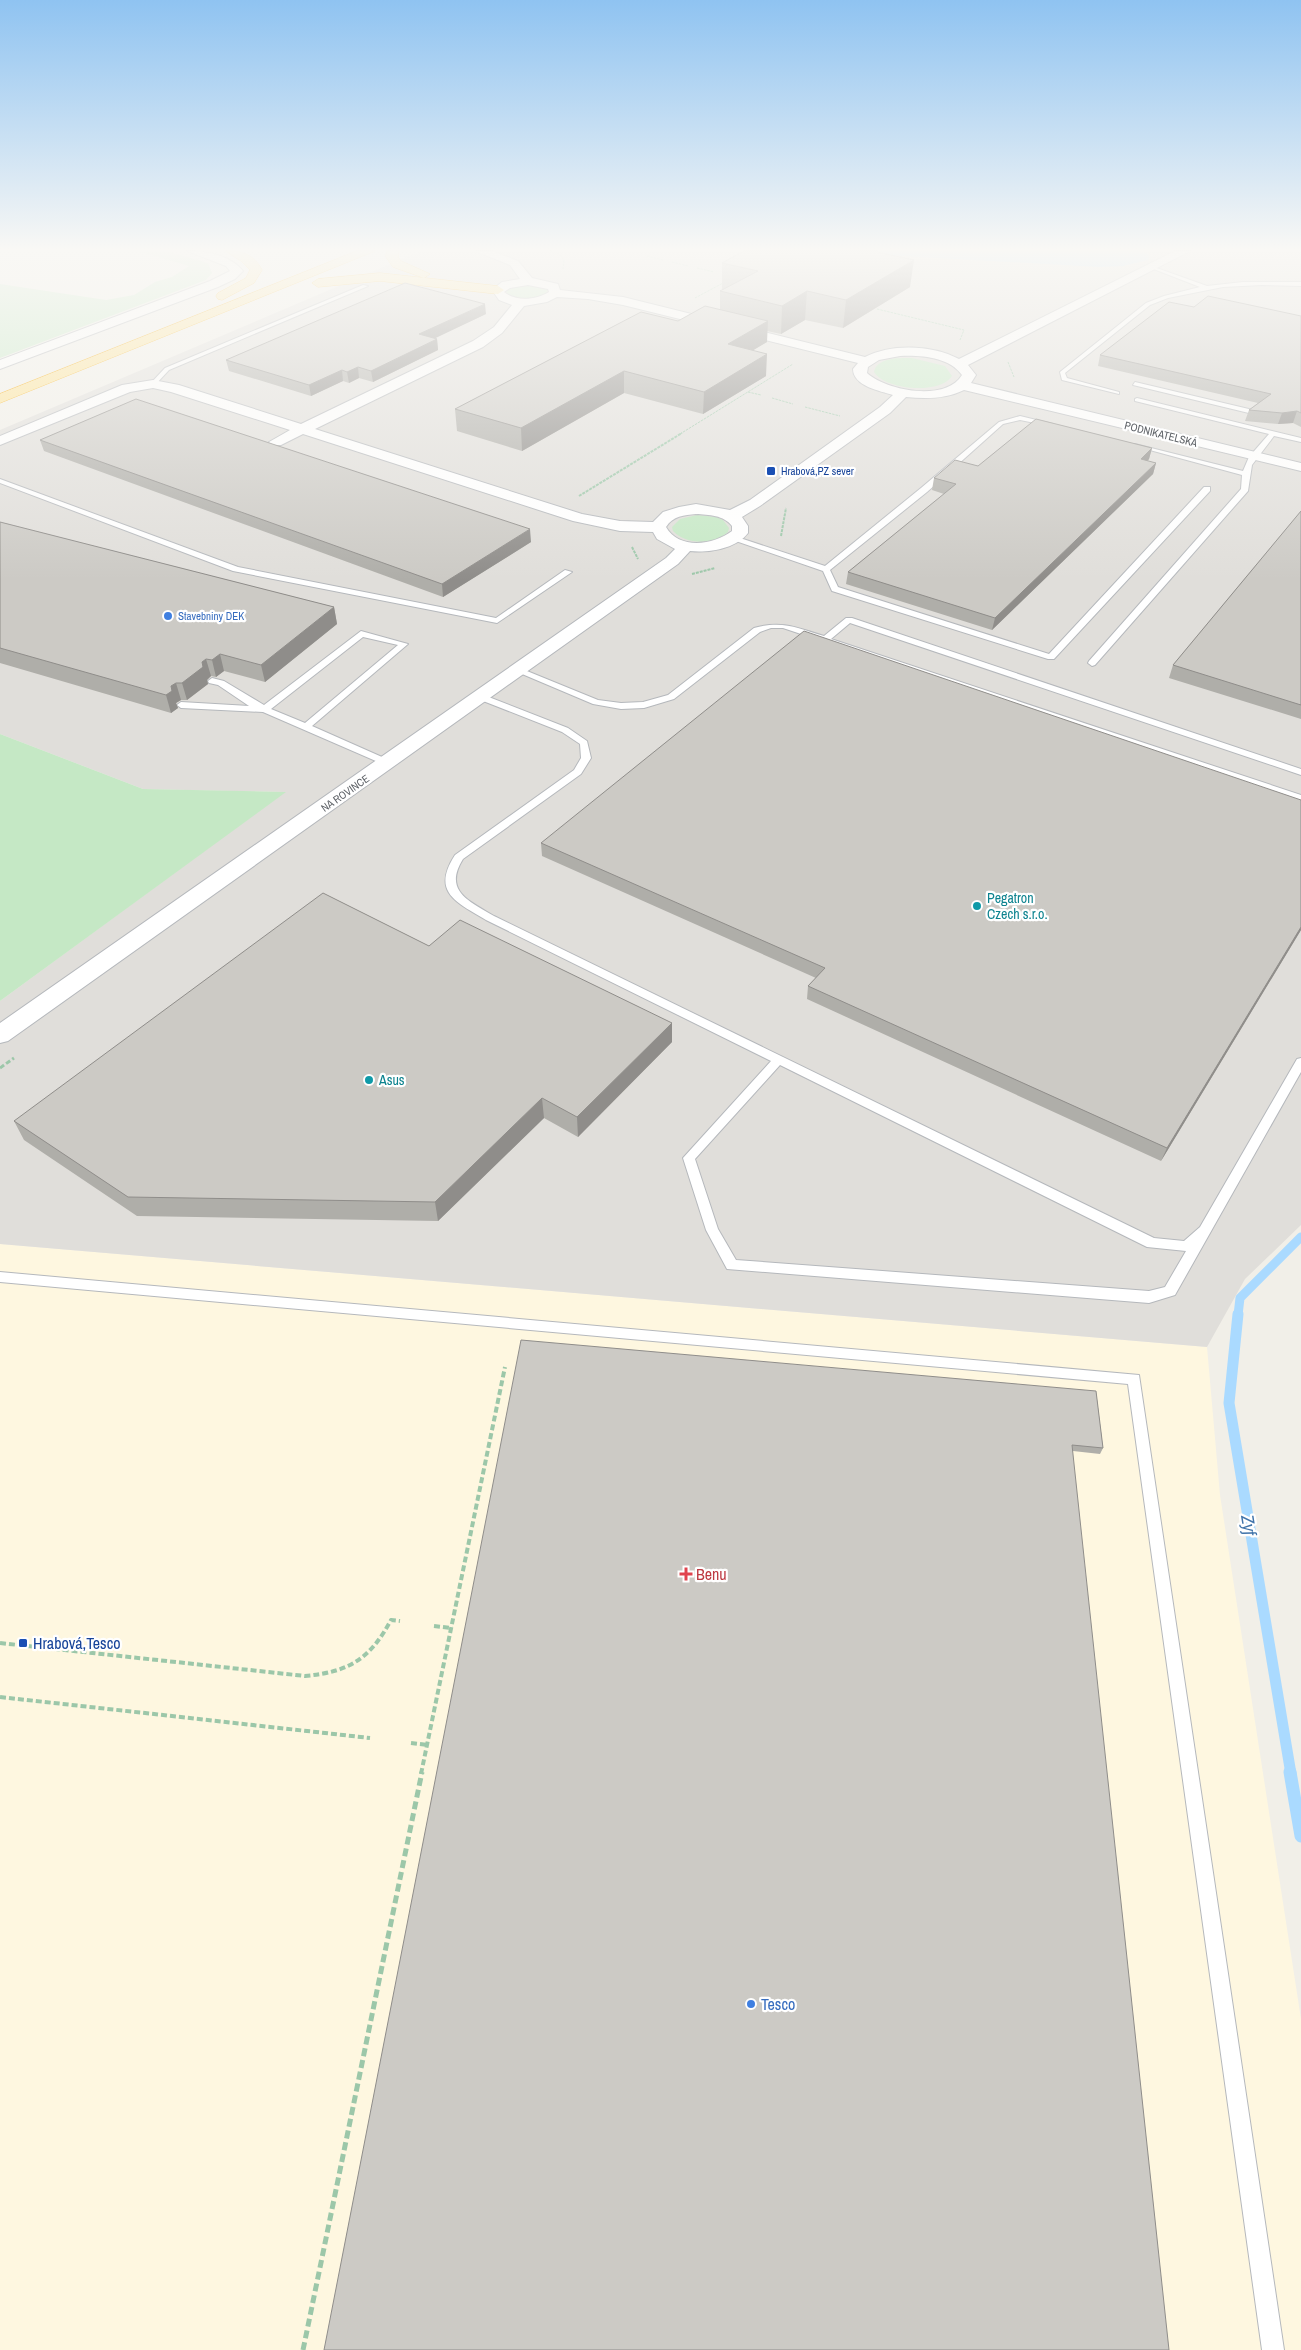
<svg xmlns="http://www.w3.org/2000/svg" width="1301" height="2350" font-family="'Archivo Narrow',sans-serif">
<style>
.commercial{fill:#fef7e0}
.industrial{fill:#e0deda}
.green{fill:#c5e8c5}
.water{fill:#aadaff}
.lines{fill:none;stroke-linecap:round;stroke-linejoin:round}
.stream-far2{stroke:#aadaff;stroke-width:9}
.stream-far1{stroke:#aadaff;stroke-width:11}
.stream{stroke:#aadaff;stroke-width:13}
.lane-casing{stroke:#b5b8bc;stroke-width:2}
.street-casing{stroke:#b5b8bc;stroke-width:2}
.highway-casing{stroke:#f9ab00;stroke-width:1}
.path-far4{stroke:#9cc7a9;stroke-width:1;stroke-dasharray:2.5 1;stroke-linecap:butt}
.path-far3{stroke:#9cc7a9;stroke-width:2;stroke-dasharray:3 1;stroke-linecap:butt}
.path-far2{stroke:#9cc7a9;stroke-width:3;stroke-dasharray:5 2.5;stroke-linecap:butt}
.path-far1{stroke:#9cc7a9;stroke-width:4;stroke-dasharray:6 3;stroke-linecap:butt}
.path{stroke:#9cc7a9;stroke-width:5;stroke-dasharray:8 4;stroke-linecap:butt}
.lane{fill:#fff;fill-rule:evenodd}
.street{fill:#fff;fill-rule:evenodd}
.highway{fill:#fde293;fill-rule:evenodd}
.wall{fill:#afaea9}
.shaded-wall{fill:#8f8d8a}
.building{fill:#cccac5;stroke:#8f8d8a}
.transit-dot{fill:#1a4fb4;stroke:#fff;stroke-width:2}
.shop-dot{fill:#3f7fe0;stroke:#fff;stroke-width:2}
.culture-dot{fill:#0f9aa8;stroke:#fff;stroke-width:2}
.health-dot{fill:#e0444e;stroke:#fff;stroke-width:2}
.labels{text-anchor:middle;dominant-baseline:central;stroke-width:4.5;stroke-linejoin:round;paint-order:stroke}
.far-street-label{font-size:11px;fill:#5f6368;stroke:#fff}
.far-transit-label{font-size:11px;fill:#164399;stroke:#fff;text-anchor:start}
.far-shop-label{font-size:11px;fill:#366cbe;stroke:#fff;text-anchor:start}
.culture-label{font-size:14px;fill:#0d838f;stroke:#fff;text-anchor:start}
.near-health-label{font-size:16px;fill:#be3a42;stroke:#fff;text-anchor:start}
.near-transit-label{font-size:16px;fill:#164399;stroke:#fff;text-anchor:start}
.near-shop-label{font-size:16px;fill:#366cbe;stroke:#fff;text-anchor:start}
.near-water-label{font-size:18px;font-style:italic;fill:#4174aa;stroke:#fff}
</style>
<rect width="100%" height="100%" fill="#f1efe8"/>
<path class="commercial" d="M0,1244L1207,1347L1220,1495L1301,2019V2350H0Z"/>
<path class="industrial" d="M421,251H1301V1225L1245,1279L1207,1347L0,1244V1001L285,792L143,789L0,734V430Z"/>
<path class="green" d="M138,251H166L208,263L212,273L206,280L0,358V284L106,300L134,295L155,282L172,277L189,266Z
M526,284L546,288L548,291C540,302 515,302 506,292L510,288Z
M912,358L945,366L952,376C940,395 885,390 874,372C877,357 900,358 912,358Z
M697,515L716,517L723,520L729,528L728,532C714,545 686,545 673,531L672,527L680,519Z
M0,734L143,789L286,792L0,1001Z"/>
<path class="water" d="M812,251H1141L1148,254L1149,258L1148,260L1123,266L1099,267Z"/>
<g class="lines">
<path class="stream-far2" d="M1238,1315L1240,1298L1301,1237"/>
<path class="stream-far1" d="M1238,1314L1229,1403L1291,1774"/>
<path class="stream" d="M1290,1772L1301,1836"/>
<defs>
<path id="lane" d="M1151,266L1207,286L1243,282H1301V286L1262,285L1223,287L1168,298L1150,305L1065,373L1067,378L1119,392V394L1062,380L1060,372L1146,303L1164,296L1200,287L1151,268Z
M363,285L368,286L169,370L155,385L150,384L165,368Z
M1135,382L1253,410L1256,412L1253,414L1133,385Z
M1137,398L1301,438V442L1274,436L1252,465L1248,491L1095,665L1092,666L1088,663L1089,661L1241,489L1242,475L1135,446V444L1243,471L1249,457L1269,434L1135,401V399Z
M1020,416L1053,424L1050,426L1020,420L1003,424L927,492L830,570L838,587L1049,654L1204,487H1210V491L1054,659H1048L832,591L823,571L730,539L737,537L825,566L921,488L999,422Z
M0,479L238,567L496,618L565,570L572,572L497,623L233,571L0,483Z
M846,618H852L1301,769V775L850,623L831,639L1301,795V801L783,628H771L760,632L674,699L644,708L621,709L593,704L515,671L522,669L598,700L621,703L643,702L668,695L754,628C783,620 797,628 824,636Z
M361,631L408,644L312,726L391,761V765H385L263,712L181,708L177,705L181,702L249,706L218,685L209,683L208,681L212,678L224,681L264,705ZM363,637L398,645L305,723L271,709Z
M481,694L568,728L587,741L591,758L581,774L463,859C443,891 469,901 494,916L1154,1238L1184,1241L1200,1227L1297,1059L1301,1058V1072L1175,1295L1149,1303L727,1269L706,1230L683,1158L771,1061L486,920C456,902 431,892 455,855L574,770L581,758L580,744L562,732L478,699L477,697ZM780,1065L1147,1247L1186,1251L1165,1287L1149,1291L736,1260L718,1229L695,1159Z
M0,1272L1139,1375L1284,2350H1262L1128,1384L0,1282Z"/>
<path id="street" d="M187,251C206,251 230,255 243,271L235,279L218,287L0,369V360L210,281L230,271L226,266Z
M475,251H492L518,261L532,278L558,284L560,290L623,297L865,357C892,343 933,345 959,359L1175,251H1190L968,365L976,375L971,383L1301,463V471L964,390C946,399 926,399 906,397L890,413L760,506L742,517L748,526V533C736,549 708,553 690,551L678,564L8,1041L0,1043V1023L666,558L675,549L657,539L653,532L620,531L573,521L303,434L281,445H271L269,442L290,430L171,392L153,388L130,392L0,445V436L122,385L153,380L179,385L301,424L473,341L494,327L512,305L499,300L492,290L502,282L520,279L510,265ZM528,285L548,289L549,292C536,300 516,302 504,292L510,288ZM557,297L588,299L623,305L858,363L853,369C853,386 880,391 893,395L880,407L750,500L730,510L696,504L679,507L663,512L653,522L620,521L582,514L315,429L483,347L502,333L524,306L547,302ZM900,356C921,355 949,357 962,375C946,402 887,391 867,373L868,367L879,360ZM696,514C709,515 724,515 732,526V531C714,545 679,550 666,527C673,516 684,515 696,514Z"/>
<path id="highway" d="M226,251C243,251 254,255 262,270L254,283L222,300L218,299L216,296L218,293L246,278L250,270L241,261Z
M357,251H375L0,403V394Z
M387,251H399L398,257L401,261L430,274L424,278L393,267L386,257Z
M380,273L498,286L504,290L498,294L380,281L318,287L312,283L318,279Z"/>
</defs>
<use href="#lane" class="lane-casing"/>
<use href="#street" class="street-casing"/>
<use href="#highway" class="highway-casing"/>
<path class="path-far4" d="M550,251L559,254L564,260L563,269
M647,256L663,260
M672,262L688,266
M697,268L714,272
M695,298L725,282
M877,309L964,330L960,340
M1008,362L1014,377
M748,392L761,395
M772,398L793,404
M805,407L840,416
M680,434L793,364"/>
<path class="path-far3" d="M579,496L682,433
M781,536L786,508
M632,547L638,559
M692,574L715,568"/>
<path class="path-far2" d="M0,1068L14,1058"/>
<path class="path-far1" d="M434,1626L452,1628
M0,1643L305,1676C349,1672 370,1659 391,1620L400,1621
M0,1697L370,1738
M411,1743L428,1745
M421,1774L505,1367"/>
<path class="path" d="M303,2350L422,1772"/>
<use href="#lane" class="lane"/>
<use href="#street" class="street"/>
<use href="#highway" class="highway"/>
</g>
<path class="wall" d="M882,253L910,287L843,328L805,320L781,334L767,331V342L753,350L766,376L703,414L624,393L522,451L457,431L455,409L678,321L720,310V291L722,290V263Z
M1194,307L1301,316V427L1293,423L1278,424L1245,421L1249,410L1258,403L1098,366L1100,355Z
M486,314L434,338L437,339L438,350L373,382L359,378L349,383L343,381L311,396L229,371L226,360Z
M40,440L531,542L443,597L44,451Z
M1152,448L1149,459L1148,461L1156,463L1153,474L992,630L846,584L848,572L944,494L932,490L934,478L978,466Z
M1301,511V719L1169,678L1173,665Z
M0,522L334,607L337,624L265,682L224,671L216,677L211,676L207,680L208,684L187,700H181L176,703L178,708L171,713L0,663Z
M1301,800V930L1161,1161L807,999L808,986L816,978L542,856L541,843Z
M429,946L672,1042L578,1137L544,1118L438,1221L137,1216L24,1140L14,1121Z
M1096,1391L1103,1448L1100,1454L1073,1451L324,2350Z"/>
<path class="shaded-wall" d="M914,260L910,287L843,328L846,300Z
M807,291L805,320L781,334L782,306Z
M485,304L486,314L421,345L419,334Z
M768,321L767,342L727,366L728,344Z
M437,339L438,350L373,382L371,371Z
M767,354L766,376L703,414L704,392Z
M358,367L359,378L349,383L347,372Z
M342,370L343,381L311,396L309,385Z
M624,371V393L522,451L521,428Z
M1297,411L1293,423L1278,424L1282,413Z
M1152,448L1149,459L1138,470L1141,459Z
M1156,463L1153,474L992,630L995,618Z
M530,529L531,542L443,597L442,584Z
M334,607L337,624L265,682L261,665Z
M220,654L224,671L216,677L212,660Z
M206,659L211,676L207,680L208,684L187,700L182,683L202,662Z
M176,683L181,700L176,703L178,708L171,713L166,695L171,686Z
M1301,927V930L1161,1161L1167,1148Z
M672,1023V1042L578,1137L577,1117Z
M542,1098L544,1118L438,1221L435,1202Z"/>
<path class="building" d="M744,251H878L877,252L914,260L846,300L807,291L782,306L720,291L758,271L722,263Z
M405,283L485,304L419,334L437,339L371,371L358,367L347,372L342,370L309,385L226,360Z
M1208,296L1301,316V413L1297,411L1282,413L1249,410L1271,394L1100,355L1169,302L1194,307Z
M705,306L768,321L728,344L767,354L704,392L624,371L521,428L455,409L641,312L678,321Z
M136,399L530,529L442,584L40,440Z
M1036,419L1152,448L1141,459L1156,463L995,618L848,572L956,484L934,478L955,460L978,466Z
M1301,511V705L1173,665Z
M0,522L334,607L261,665L220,654L212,660L206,659L202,662L203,667L182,683H176L171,686L172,691L166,695L0,648Z
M804,631L1301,800V927L1167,1148L808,986L825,968L541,843Z
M323,893L429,946L460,920L672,1023L577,1117L542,1098L435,1202L128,1197L14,1121Z
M521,1340L1096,1391L1103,1448L1072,1445L1169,2350H324Z"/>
<linearGradient id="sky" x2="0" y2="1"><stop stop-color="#8fc3f1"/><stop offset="0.43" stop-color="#f9f8f5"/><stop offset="1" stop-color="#f9f8f5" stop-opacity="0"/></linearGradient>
<rect width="1301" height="580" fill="url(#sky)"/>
<g class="transit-dot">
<rect x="766" y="466" width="10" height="10" rx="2.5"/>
<rect x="18" y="1638" width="10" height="10" rx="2.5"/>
</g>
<g class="shop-dot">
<circle cx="168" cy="616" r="5"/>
<circle cx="751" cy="2004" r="5"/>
</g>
<g class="culture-dot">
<circle cx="977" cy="906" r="5"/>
<circle cx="369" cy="1080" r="5"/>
</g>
<path class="health-dot" d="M683.5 1566.5h5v5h5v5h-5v5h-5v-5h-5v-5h5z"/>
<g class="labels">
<g class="far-street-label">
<text transform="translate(1161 434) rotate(14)">PODNIKATELSKÁ</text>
<text transform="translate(345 793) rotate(-35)">NA ROVINCE</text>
</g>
<g class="far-transit-label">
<text x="781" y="471">Hrabová,PZ sever</text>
</g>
<g class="far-shop-label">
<text x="178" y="616">Stavebniny DEK</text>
</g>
<g class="culture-label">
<text x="987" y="898">Pegatron<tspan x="987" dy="16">Czech s.r.o.</tspan></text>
<text x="379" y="1080">Asus</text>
</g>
<g class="near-health-label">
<text x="696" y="1574">Benu</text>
</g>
<g class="near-transit-label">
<text x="33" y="1643">Hrabová,Tesco</text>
</g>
<g class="near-shop-label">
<text x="761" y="2004">Tesco</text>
</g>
<g class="near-water-label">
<text transform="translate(1249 1525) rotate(81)">Zyf</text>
</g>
</g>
</svg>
